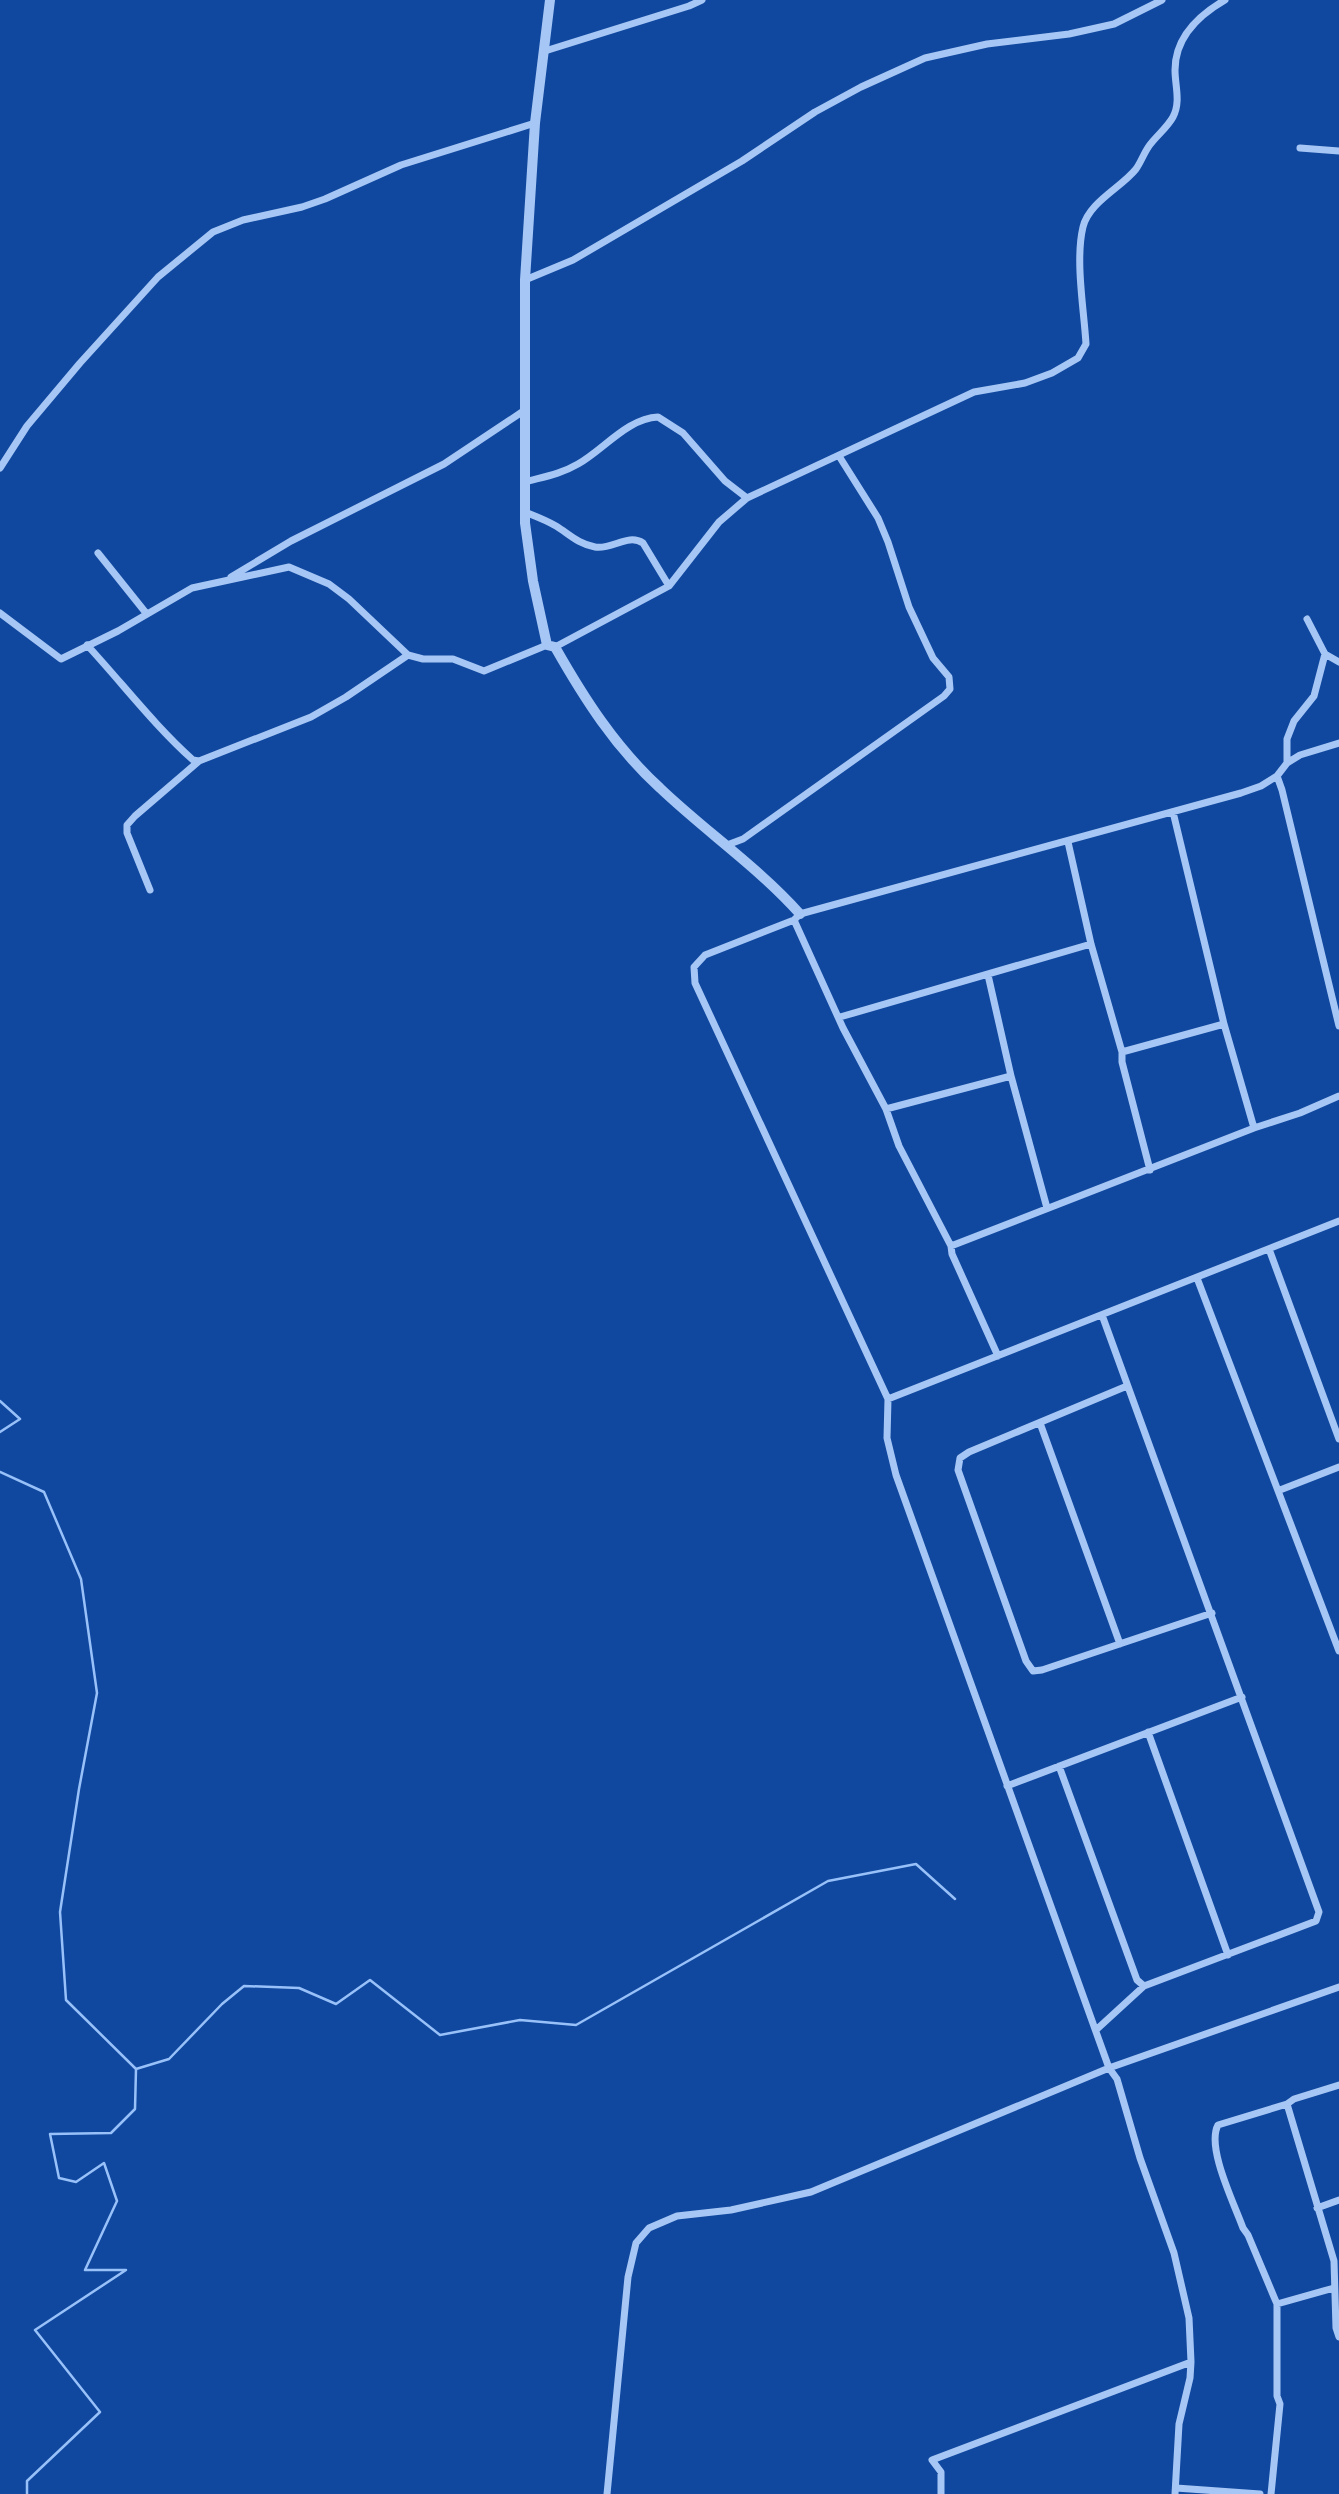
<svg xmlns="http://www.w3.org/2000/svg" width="1339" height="2494" font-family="'Exo 2',sans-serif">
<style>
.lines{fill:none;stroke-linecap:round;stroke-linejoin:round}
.stream{stroke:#98c1f9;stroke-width:2.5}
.minor{stroke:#a6c7f5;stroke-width:7}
.tertiary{stroke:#a6c7f5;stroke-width:10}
</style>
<rect width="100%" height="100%" fill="#10489f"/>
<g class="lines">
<path class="stream" d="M0,1401L20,1419L0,1432
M0,1472L44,1492L81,1579L97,1693L79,1789L60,1912L66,2000L136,2069L135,2109L111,2133L50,2134L59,2178L76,2182L104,2163L117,2201L85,2270H126L35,2330L100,2412L27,2481V2494
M136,2069L169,2059L222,2004L244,1986L299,1988L336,2004L370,1980L440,2035L520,2020L576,2025L828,1881L916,1864L955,1899"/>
<path class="minor" d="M545,51L689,6L702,0
M1300,148L1339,151
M525,280L573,260L742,161L815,112L861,87L925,58L987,44L1069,34L1114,24L1162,0
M0,468L27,426L80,363L158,277L213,232L243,220L302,207L325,199L401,165L535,123
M525,482C543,477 561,474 578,464C603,450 628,418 658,417L683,433L725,481L747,498
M525,512C535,516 546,520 556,526C569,534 578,544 595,547C612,550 628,533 643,543L669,586
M98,553L146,613
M231,577L291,541L444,464L525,410
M0,613L61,659L118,631L192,588L289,567L329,584L349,599L408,655L423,659H453L484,671L547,645
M1307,619L1325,654L1339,662
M87,645C123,684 154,725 193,760L199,761
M555,647L669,586L719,522L747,498L974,392L1025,383L1052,373L1078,358L1086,344C1084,310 1075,260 1083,227C1089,202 1121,188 1136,169C1141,162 1144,153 1149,146C1156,136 1167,128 1173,117C1181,102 1175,86 1175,70C1175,38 1199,15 1225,0
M1339,743L1300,755L1287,763L1277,776L1261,786L1241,793L800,914L794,920L705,955L694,967L695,983L888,1399L887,1438L896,1475L1109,2068L1339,1987
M1287,763V739L1294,721L1314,696L1325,654
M1277,776L1282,790L1339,1026
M1173,812L1224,1024L1254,1128
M1068,842L1091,944L1122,1052V1062L1150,1170
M727,845L743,839L944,696L950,689L949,677L933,658L909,607L888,542L878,518L839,456
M150,890L127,833V825L135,816L199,761L311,717L346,697L408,655
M794,920L843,1028L886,1109L899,1146L951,1246L952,1254L998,1356
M988,975L1011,1076L1047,1208
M840,1017L1091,944
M1122,1052L1224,1024
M886,1109L1011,1076
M951,1246L1254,1128L1300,1113L1339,1096
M1269,1249L1339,1439
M1197,1278L1339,1651
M1127,1386L969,1452L960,1458L958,1470L1026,1661L1033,1671L1042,1670L1212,1613
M888,1399L1339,1221
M1040,1423L1120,1644
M1280,1490L1339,1467
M1148,1732L1228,1955
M1059,1766L1137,1980L1144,1986L1316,1921L1319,1912L1102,1315
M1007,1786L1242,1697
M1096,2030L1144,1986
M1287,2104L1334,2261L1336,2328L1339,2337
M1317,2208L1339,2200
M1277,2304L1334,2288
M1176,2488L1260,2494
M607,2494L628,2277L636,2243L649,2228L677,2216L731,2210L811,2192L1109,2068L1117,2079L1140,2158L1174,2253L1189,2318L1191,2362L932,2460L941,2472V2494
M1175,2494L1179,2424L1190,2378L1191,2362
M1271,2494L1280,2404L1277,2396V2304L1248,2235L1243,2228C1234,2203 1206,2147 1218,2125L1287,2104L1294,2099L1339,2085"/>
<path class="tertiary" d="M550,0L535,123L525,280V523L533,581L547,645L555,647C584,698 615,747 660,788C705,831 758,867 800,914"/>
</g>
</svg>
